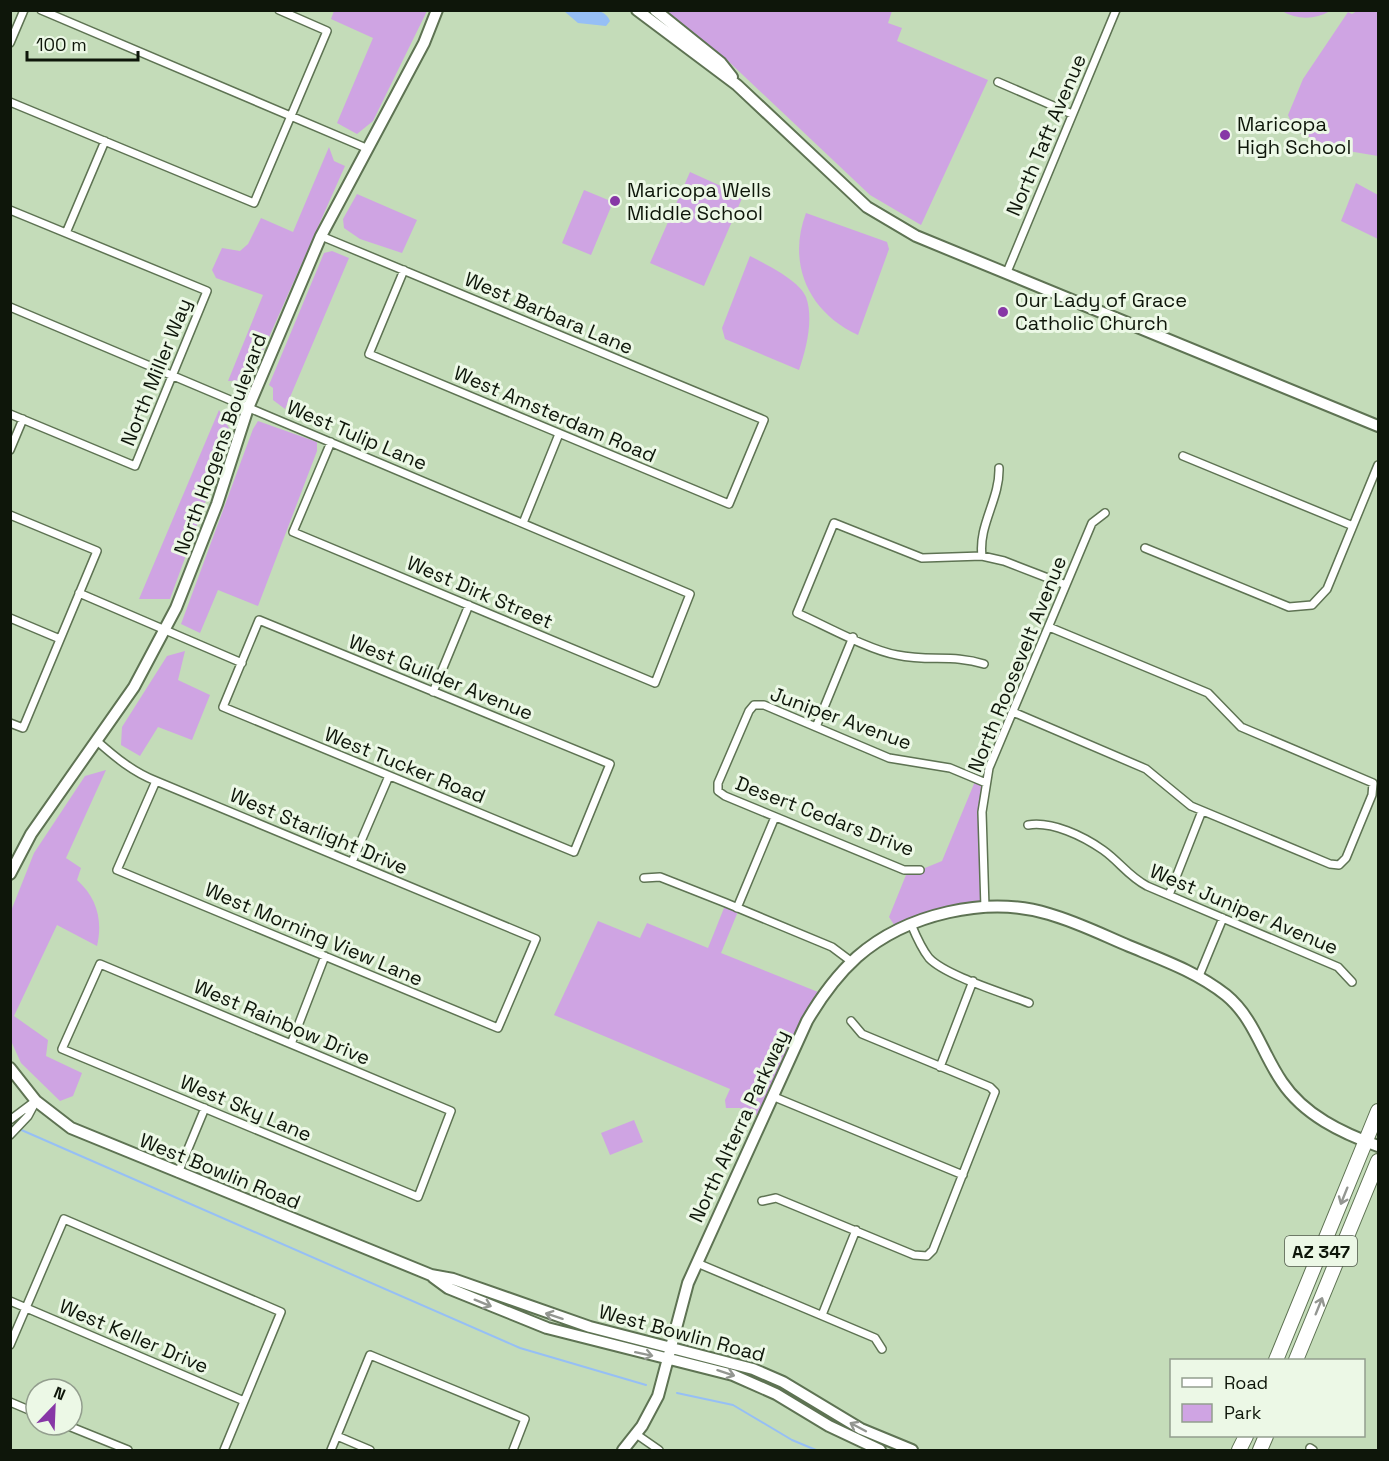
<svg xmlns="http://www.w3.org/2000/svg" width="1389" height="1461" font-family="'Space Grotesk',sans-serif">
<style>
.green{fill:#cfa4e3}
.water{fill:#96bff5}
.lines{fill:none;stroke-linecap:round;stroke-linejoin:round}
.stream{stroke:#96bff5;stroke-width:2}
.street-casing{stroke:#5e7353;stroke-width:10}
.secondary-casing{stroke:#5e7353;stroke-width:14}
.highway-casing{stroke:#5e7353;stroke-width:16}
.street{stroke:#fff;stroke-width:7}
.secondary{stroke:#fff;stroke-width:10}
.highway{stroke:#fff;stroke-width:14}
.oneway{stroke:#939691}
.poi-dot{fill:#8737a6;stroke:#ecf8e6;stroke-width:2}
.labels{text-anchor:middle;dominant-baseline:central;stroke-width:6;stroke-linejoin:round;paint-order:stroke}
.shield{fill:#ecf8e6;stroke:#515a4c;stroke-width:1.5}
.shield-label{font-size:18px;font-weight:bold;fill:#0e160a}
.poi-label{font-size:20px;fill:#0e160a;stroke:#ecf8e6;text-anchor:start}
.street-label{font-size:20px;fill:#0e160a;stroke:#ecf8e6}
</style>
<rect width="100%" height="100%" fill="#c4dcb9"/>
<path class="green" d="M334,11H427L373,121L357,134L337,123L373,38L331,19Z
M665,11H892L888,23L902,28L897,41L988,80L921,225L870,195L726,59Z
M1282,11H1330C1315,20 1297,20 1282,11Z
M1357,11H1378V156L1336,149L1295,131L1288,115L1303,79L1348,12L1352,14Z
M329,147L334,161L345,166L250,380L228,381L263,295L216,278L212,270L222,248L240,251L248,244L261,218L293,232Z
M690,172L743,196L704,286L650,263Z
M1356,183L1378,195V239L1341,221Z
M584,190L613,202L591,255L562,243Z
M357,194L417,220L402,253L360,239L344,228L343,219Z
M806,213L887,242L889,249L858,335C808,312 787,263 806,213Z
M332,251L349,258L285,409L273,400V388L269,385L324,253Z
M750,256C765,264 799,280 806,297C814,319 806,350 799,370L725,339L722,328Z
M219,410L231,432L170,599H139Z
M258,421L317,442V451L258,606L218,590L200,633L181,624L253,429Z
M185,651L178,680L210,695L192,740L158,727L140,756L121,745L122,727L167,656Z
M106,770L66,858L81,868L77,880C97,898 103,920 97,946L57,925L14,1016L48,1040L46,1056L82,1073L73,1096L60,1101L21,1063L11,1041V911L34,853L85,776Z
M976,779L986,783L983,800L985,908L898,931L889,917L908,870H920L942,861Z
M726,903L739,909L721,953L823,994L762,1117L740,1108H726L725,1100L730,1089L554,1015L598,921L640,938L647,923L708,948Z
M634,1120L643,1142L610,1155L601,1133Z"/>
<path class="water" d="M564,11C580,10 604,5 610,21L606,26L578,23Z"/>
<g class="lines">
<path class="stream" d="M10,1125L520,1348L646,1385
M677,1393L733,1405L792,1440L816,1450"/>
<defs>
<path id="street" d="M41,10L366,148
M10,43L24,10
M998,82L1072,114
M10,102L254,203L327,31L279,10
M10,210L207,291L135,466L10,414
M66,233L105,141
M321,236L764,420L729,504L369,354L404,270
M1007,272L1116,10
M10,307L690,594L655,683L293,532L331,442
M10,450L23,419
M1183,456L1353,526
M10,515L97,551L23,728L10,723
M523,523L559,434
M1145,548L1289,607L1312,605L1327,589L1378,465
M982,556C978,525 1000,499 999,468
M79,593L242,663
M10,618L60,639
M259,620L610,764L574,852L223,707Z
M984,664C953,654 929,662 897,655C869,650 824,625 797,613L834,523L922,558L982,556L1004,561L1066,585
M433,692L469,605
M1013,712L1146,769L1191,806L1330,864L1339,865L1346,858L1372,795L1373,783L1241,727L1208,693L1049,627
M816,727L853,637
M97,741C115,757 133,772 156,781L536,939L498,1028L117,870L156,781
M1028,825C1052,821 1083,836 1103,850C1120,862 1128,876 1147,886L1338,967L1352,982
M352,862L389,776
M920,870H904L725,796L718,791V783L749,711L754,705H764L889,758L950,768L986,783
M644,878L660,877L726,903L832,947L852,962
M1169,895L1202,811
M737,908L775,817
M985,908L982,812L989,768L1092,523L1105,513
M911,924C916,936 921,948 929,958C946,976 1004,993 1029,1003
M100,964L451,1111L418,1197L62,1049Z
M1199,976L1223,918
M291,1044L325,956
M940,1067L973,981
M772,1096L963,1175
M10,1120L34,1102
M10,1135L28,1116L36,1101
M178,1173L205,1108
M762,1201L776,1198L914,1255L927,1256L933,1250L995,1092L990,1087L862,1034L851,1021
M697,1263L875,1338L882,1349
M10,1301L244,1401
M822,1315L856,1230
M10,1345L64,1219L281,1312L224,1450
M10,1402L36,1413
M66,1425L128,1450
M636,1434L659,1450
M337,1436L370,1450
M1310,1448L1313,1450
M331,1450L370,1355L525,1419L513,1450"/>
<path id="secondary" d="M637,10L737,85L867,207L916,236L1378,426
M655,10L721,63L732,77
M10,874L31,834L134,687L176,608L217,504L248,408L321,236L424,43L437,10
M10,1068L36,1101L71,1128L431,1275L453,1279L590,1327L753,1369L783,1382L861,1429L912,1450
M433,1277L448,1288L547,1328L733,1375L776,1394L829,1426L880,1450
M623,1450L642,1426L658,1396L688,1283L807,1021C821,997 837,975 857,957C906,914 987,895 1049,914C1077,922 1103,935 1129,946C1163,960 1197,972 1226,995C1254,1018 1262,1053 1282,1082C1304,1115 1342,1133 1378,1146"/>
<path id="highway" d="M1276,1360L1378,1111
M1296,1360L1378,1161
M1239,1450L1246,1436
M1260,1450L1266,1436"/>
</defs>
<use href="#street" class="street-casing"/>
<use href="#secondary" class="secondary-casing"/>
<use href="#highway" class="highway-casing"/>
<use href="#street" class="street"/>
<use href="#secondary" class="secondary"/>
<use href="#highway" class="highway"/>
</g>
<defs><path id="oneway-shaft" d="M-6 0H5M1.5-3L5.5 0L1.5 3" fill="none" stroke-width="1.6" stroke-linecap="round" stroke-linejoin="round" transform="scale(1.5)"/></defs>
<g class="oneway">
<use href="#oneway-shaft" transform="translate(1344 1196) rotate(112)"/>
<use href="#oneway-shaft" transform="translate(483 1303) rotate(22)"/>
<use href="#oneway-shaft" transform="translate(1319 1306) rotate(-68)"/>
<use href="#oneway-shaft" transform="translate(554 1316) rotate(-162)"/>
<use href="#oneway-shaft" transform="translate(644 1354) rotate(12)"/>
<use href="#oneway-shaft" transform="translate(726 1373) rotate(18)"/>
<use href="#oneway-shaft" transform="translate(858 1427) rotate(-152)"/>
</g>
<g class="poi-dot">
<circle cx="1225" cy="135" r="6"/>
<circle cx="615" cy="201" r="6"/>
<circle cx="1003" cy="312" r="6"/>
</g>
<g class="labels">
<rect class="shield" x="1285" y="1236" width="72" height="30" rx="4.5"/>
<g class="shield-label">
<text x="1321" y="1251">AZ 347</text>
</g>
<g class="poi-label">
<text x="1237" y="124">Maricopa<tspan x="1237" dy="23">High School</tspan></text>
<text x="627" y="190">Maricopa Wells<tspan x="627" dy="23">Middle School</tspan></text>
<text x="1015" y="300">Our Lady of Grace<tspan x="1015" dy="23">Catholic Church</tspan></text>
</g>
<g class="street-label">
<text transform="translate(1046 135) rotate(-67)">North Taft Avenue</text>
<text transform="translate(549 313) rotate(23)">West Barbara Lane</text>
<text transform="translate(156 372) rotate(-68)">North Miller Way</text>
<text transform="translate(555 414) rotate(23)">West Amsterdam Road</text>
<text transform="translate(357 435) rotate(23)">West Tulip Lane</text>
<text transform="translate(220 444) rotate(-70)">North Hogens Boulevard</text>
<text transform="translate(480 592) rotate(23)">West Dirk Street</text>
<text transform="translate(1017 664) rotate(-68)">North Roosevelt Avenue</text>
<text transform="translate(441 677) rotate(22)">West Guilder Avenue</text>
<text transform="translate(841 718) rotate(20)">Juniper Avenue</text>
<text transform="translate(405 765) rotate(22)">West Tucker Road</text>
<text transform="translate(825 816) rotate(21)">Desert Cedars Drive</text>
<text transform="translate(319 831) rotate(23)">West Starlight Drive</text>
<text transform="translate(1244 909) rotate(23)">West Juniper Avenue</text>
<text transform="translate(314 934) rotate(23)">West Morning View Lane</text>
<text transform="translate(282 1022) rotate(23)">West Rainbow Drive</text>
<text transform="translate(246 1108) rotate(23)">West Sky Lane</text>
<text transform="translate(739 1126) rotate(-65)">North Alterra Parkway</text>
<text transform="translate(220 1171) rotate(22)">West Bowlin Road</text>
<text transform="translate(682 1333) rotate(15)">West Bowlin Road</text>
<text transform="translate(134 1336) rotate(23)">West Keller Drive</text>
</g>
</g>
<rect width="1389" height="1461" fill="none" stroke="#0e160a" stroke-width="24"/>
<rect x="1170" y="1359" width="195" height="78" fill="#ecf8e6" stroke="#939e8e" stroke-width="1.5"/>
<rect x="1182" y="1378" width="30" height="9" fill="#ffffff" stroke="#939e8e" stroke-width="1.5"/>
<text x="1224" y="1389" font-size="18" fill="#0e160a">Road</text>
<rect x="1182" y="1404" width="30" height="18" fill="#cfa4e3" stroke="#939e8e" stroke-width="1.5"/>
<text x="1224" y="1419" font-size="18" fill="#0e160a">Park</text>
<g transform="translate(54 1407) rotate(23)"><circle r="28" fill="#ecf8e6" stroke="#939e8e" stroke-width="1.5"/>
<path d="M0-4.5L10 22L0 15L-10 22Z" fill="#8737a6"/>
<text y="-9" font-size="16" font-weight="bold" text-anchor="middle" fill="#0e160a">N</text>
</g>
<path d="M27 51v9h111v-9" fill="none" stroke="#0e160a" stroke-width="3"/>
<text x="36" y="51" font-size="18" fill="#0e160a" stroke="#ecf8e6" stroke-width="4.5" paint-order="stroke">100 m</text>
</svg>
